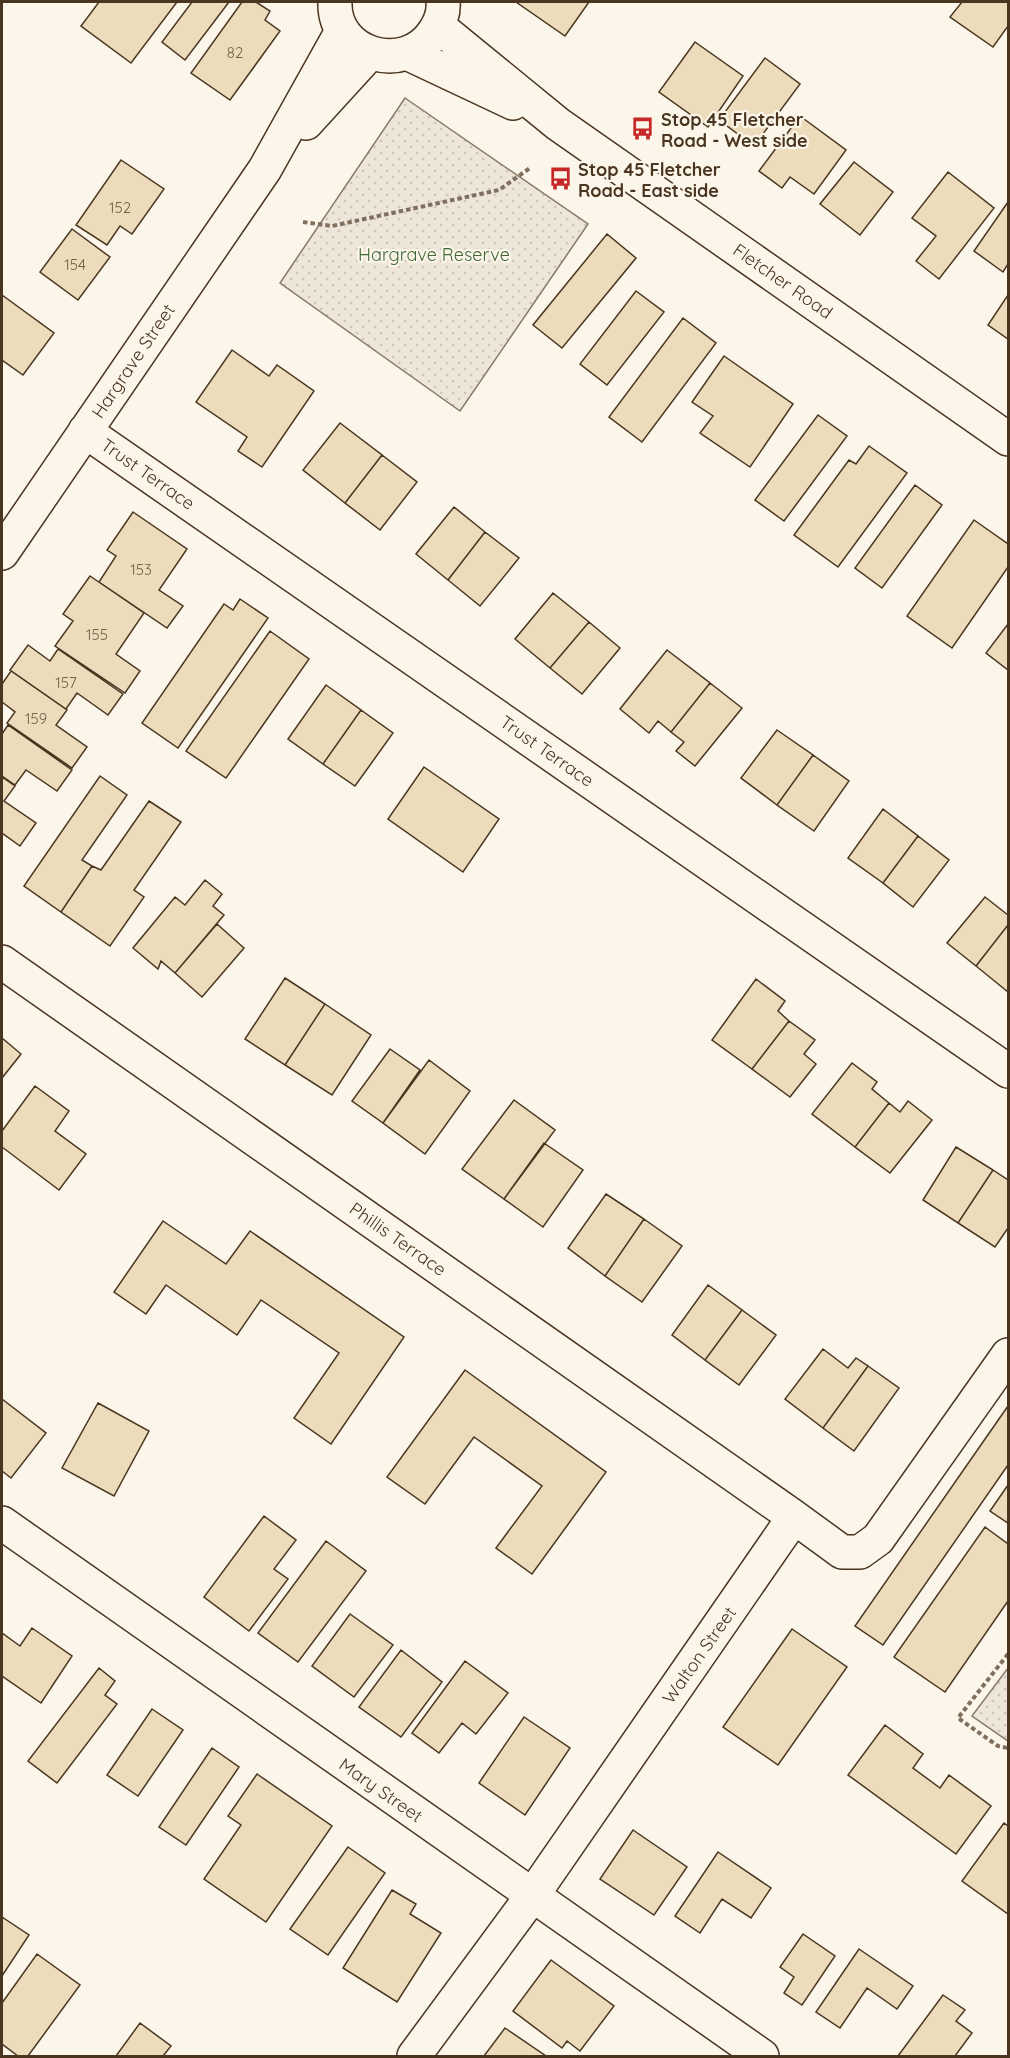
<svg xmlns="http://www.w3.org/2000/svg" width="1010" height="2058" font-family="Quicksand,sans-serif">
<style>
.park{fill:url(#park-dots);stroke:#887966;stroke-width:1.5}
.building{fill:#ecdcbc;stroke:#4a3520;stroke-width:1.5}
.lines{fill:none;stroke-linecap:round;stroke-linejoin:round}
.minor-casing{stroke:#4a3520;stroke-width:36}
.tertiary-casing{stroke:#4a3520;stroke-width:36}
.path{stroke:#7f6f5c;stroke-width:4;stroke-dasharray:4.5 3;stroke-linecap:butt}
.minor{stroke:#fbf6e9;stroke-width:33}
.tertiary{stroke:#fbf6e9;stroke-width:33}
.labels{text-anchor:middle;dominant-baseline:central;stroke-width:4.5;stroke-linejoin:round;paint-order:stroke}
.number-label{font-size:15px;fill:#725f47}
.poi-label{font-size:18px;font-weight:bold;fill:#4a3520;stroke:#fbf6e9;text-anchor:start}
.park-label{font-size:18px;fill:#436837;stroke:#fbf6e9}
.street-label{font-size:18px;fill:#4a3520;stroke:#fbf6e9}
</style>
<defs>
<pattern id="park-dots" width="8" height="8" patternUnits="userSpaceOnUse" patternTransform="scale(1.5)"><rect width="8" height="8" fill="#ede6d9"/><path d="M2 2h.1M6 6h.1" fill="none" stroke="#cdc6ba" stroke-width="1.8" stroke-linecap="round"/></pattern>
</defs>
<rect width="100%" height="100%" fill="#fbf6e9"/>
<path class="park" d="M405,98L588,224L460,411L280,283Z
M1008,1668V1741L972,1716Z"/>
<path class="building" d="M99,2H177L131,63L81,26Z
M192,2H229L185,60L162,42Z
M242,2H256L270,11L265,20L280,31L230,100L191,73Z
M516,2H589L565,36Z
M962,2H1008V26L993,47L950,17Z
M695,42L743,76L708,127L659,92Z
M765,58L800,84L754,146L719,120Z
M800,116L846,150L814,194L790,177L782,188L759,171Z
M121,160L164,189L132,234L120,226L107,245L76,225Z
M854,162L893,192L860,235L820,204Z
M948,172L994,208L939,279L916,261L936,236L912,218Z
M1008,202V264L1003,272L974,251Z
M72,229L110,257L78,300L40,272Z
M607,234L636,258L562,348L533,325Z
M636,291L664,312L607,385L580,364Z
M2,295L54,333L23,375L2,360Z
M1008,295V339L988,325Z
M683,318L716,343L642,442L609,417Z
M232,350L269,376L277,365L314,391L262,467L238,451L247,437L196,402Z
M724,356L793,404L750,467L700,433L713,416L692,402Z
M818,415L847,436L784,521L755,500Z
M340,423L382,455L345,503L303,470Z
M869,446L907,473L838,567L794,535L849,460L856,464Z
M382,455L417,482L380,530L345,503Z
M915,485L942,505L882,588L855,568Z
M454,507L485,532L448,580L416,554Z
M133,512L187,549L159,590L183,606L167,628L99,582L116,556L107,550Z
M974,520L1008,544V567L952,648L907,616Z
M485,532L519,558L480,606L448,580Z
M90,576L144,613L116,654L140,671L125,693L55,646L73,621L63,614Z
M553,593L589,622L550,668L515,639Z
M240,599L268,618L178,748L142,723L224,604L233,610Z
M589,622L620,648L582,694L550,668Z
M1008,624V670L986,653Z
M270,631L309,659L226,778L186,751Z
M28,645L50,661L58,649L123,694L108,715L77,693L66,709L10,670Z
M667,650L710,683L671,732L658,721L649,733L620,709Z
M11,671L67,710L56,725L87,747L72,768L7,723L15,712L2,702V684Z
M710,683L742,708L695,766L676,751L684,742L671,732Z
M326,685L361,710L323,764L288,739Z
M361,710L393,733L355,786L323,764Z
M8,725L72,770L57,791L26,770L15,785L2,776V734Z
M777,730L813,755L777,805L741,778Z
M813,755L849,781L814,831L777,805Z
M424,767L499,819L463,872L388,819Z
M100,776L127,795L82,860L92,866L61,912L24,886Z
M2,777L15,786L4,801L36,823L20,846L2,833Z
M149,801L181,822L134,890L144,897L110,946L61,912L92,866L101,870Z
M883,809L918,836L883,883L848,858Z
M918,836L949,860L913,907L883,883Z
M205,880L222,894L213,906L224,915L175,973L161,961L158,969L133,948L175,897L185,905Z
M985,897L1008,915V925L976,966L947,943Z
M217,924L244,948L202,997L175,973Z
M1008,925V992L976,966Z
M285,978L325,1004L285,1065L245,1039Z
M756,979L785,1001L778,1011L789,1021L752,1069L712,1040Z
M325,1004L371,1035L332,1095L285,1065Z
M789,1021L815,1040L804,1054L816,1064L790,1097L752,1069Z
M2,1038L21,1054L2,1078Z
M390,1049L420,1070L383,1123L352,1101Z
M429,1060L470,1091L425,1154L383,1123Z
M852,1063L877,1082L872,1089L889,1103L855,1147L812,1114Z
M35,1086L69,1111L55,1131L86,1154L59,1190L2,1147V1131Z
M514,1100L555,1130L504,1199L462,1169Z
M908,1101L932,1120L890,1173L855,1147L889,1103L900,1112Z
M544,1143L583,1170L543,1227L504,1199Z
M956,1147L993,1170L958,1223L923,1200Z
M993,1170L1008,1180V1228L995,1247L958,1223Z
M606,1194L644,1219L605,1276L568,1248Z
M644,1219L682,1246L642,1302L605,1276Z
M163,1221L226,1264L250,1231L404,1337L331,1444L294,1418L339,1353L261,1300L237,1335L166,1285L146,1314L114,1292Z
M708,1285L742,1310L705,1360L672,1335Z
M742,1310L776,1335L739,1385L705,1360Z
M823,1349L848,1368L856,1358L868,1366L823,1428L785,1399Z
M868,1366L899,1388L854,1451L823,1428Z
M465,1370L606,1472L532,1574L496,1548L542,1486L474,1437L425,1504L387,1477Z
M2,1399L46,1433L11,1478L2,1471Z
M98,1403L149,1431L114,1496L62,1468Z
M1008,1406V1465L883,1645L855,1626Z
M1008,1485V1523L990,1511Z
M264,1516L296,1540L274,1569L288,1579L249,1631L204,1597Z
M985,1527L1008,1544V1601L945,1692L894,1657Z
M326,1541L366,1571L298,1662L258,1633Z
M350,1614L393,1645L354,1697L312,1666Z
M32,1628L72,1656L41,1703L2,1676V1633L20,1646Z
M792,1629L847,1667L778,1765L723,1727Z
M401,1650L442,1682L401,1737L359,1707Z
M465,1661L508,1693L476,1734L462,1723L439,1753L412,1733Z
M99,1668L115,1681L105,1695L117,1704L57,1783L28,1761Z
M152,1709L183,1730L138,1796L107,1775Z
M524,1717L570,1748L525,1815L479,1783Z
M885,1725L923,1754L913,1768L940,1788L949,1775L991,1806L956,1854L848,1775Z
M212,1748L239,1767L186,1845L159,1827Z
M257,1774L332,1826L266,1922L204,1879L241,1825L228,1816Z
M1004,1823L1008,1826V1914L962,1881Z
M633,1830L687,1867L654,1915L600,1879Z
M348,1847L385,1873L328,1955L290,1929Z
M718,1852L771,1888L751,1918L722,1899L700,1933L675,1916Z
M392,1890L416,1904L410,1914L441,1933L397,2002L343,1968Z
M2,1917L29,1935L2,1976Z
M803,1934L835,1956L802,2005L784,1993L794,1977L780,1967Z
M859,1949L913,1986L897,2009L867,1988L840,2028L816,2012Z
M37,1954L80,1985L28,2056H18L2,2044V2003Z
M551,1960L614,2006L580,2051L567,2041L562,2048L513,2011Z
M943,1995L965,2010L956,2021L972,2033L955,2056H898Z
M140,2023L171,2046L163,2056H116Z
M505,2028L546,2056H484Z"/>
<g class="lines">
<defs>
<path id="minor" d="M306,123L369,54
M85,431L1008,1071
M2,553L265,169L342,31
M2,962L794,1517
M2,1523L762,2056
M414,2056L532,1896L794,1517L842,1552H860L878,1539L1008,1355"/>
<path id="tertiary" d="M335,2C333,55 405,76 434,32C440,23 444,12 443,2
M438,26L558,124L1008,439
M409,54L513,103"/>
</defs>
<use href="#minor" class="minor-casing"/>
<use href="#tertiary" class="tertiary-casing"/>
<path class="path" d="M303,222L332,226L499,190L530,168
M1008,1654L958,1718L998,1746L1008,1748"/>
<use href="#minor" class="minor"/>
<use href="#tertiary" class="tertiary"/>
</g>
<defs>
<symbol id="bus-bare" viewBox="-9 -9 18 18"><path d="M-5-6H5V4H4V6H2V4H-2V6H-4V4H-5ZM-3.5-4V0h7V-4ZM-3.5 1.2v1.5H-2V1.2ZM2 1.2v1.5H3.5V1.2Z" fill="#c62828" stroke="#fbf6e9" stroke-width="2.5" paint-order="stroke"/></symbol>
</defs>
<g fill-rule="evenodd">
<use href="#bus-bare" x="626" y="112" width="33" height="33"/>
<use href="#bus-bare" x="544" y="162" width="33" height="33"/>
</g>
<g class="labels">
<g class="number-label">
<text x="235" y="52">82</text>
<text x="120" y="207">152</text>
<text x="75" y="264">154</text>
<text x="141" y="569">153</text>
<text x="97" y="634">155</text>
<text x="66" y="682">157</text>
<text x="36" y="718">159</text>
</g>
<g class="poi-label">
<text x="661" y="119">Stop 45 Fletcher<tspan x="661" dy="21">Road - West side</tspan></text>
<text x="578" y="169">Stop 45 Fletcher<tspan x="578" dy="21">Road - East side</tspan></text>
</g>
<g class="park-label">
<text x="434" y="254">Hargrave Reserve</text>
</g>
<g class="street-label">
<text transform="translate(783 281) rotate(35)">Fletcher Road</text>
<text transform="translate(133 361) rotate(-56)">Hargrave Street</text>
<text transform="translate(148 474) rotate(35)">Trust Terrace</text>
<text transform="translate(547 751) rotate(35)">Trust Terrace</text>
<text transform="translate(398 1239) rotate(35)">Phillis Terrace</text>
<text transform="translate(699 1655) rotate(-55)">Walton Street</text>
<text transform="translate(381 1790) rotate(35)">Mary Street</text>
</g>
</g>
<rect width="1010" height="2058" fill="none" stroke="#4a3520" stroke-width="6"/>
</svg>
